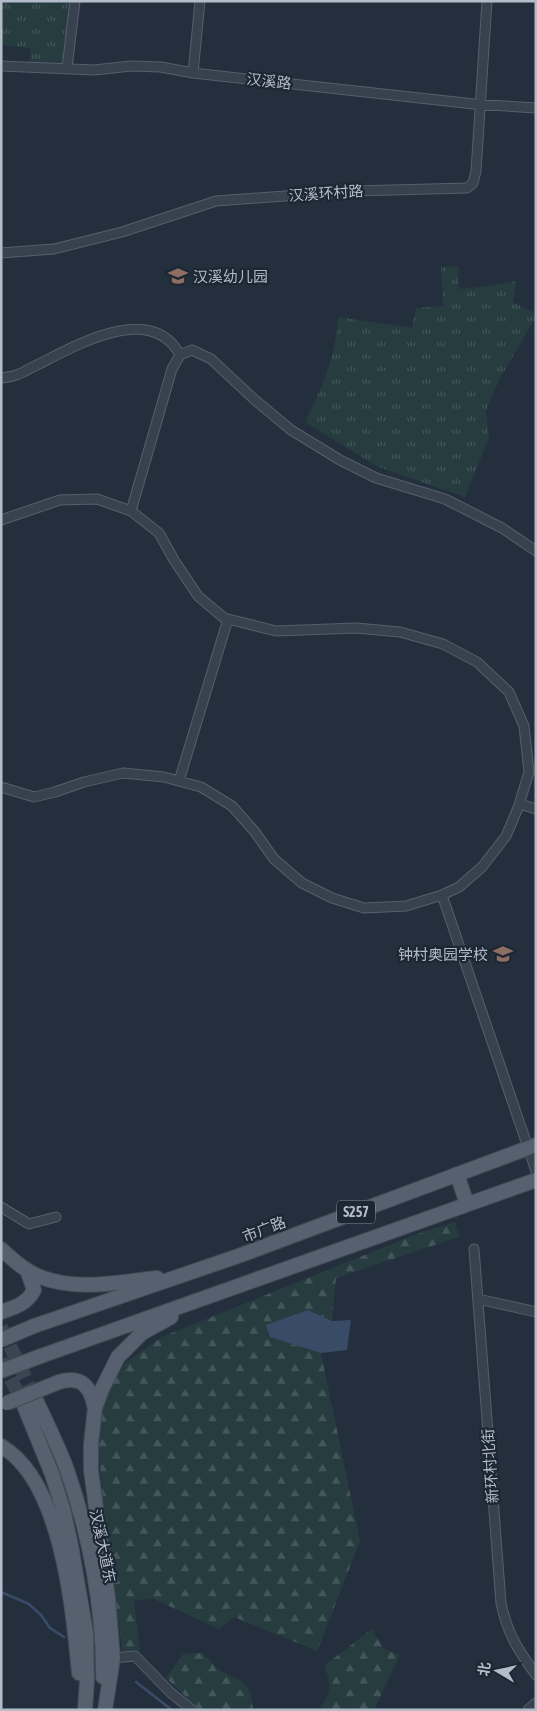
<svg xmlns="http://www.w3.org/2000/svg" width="537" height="1711" font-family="'Asap Condensed','Noto Sans SC',sans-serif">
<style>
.grass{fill:url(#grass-tufts)}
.forest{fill:url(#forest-firs)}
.water{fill:#394c67}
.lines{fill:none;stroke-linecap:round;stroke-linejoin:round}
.stream{stroke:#394c67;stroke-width:2.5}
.primary-tunnel{stroke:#3a4453;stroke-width:14;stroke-dasharray:14 7;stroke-linecap:butt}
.street-casing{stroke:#565f6c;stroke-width:11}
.primary-casing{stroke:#414a57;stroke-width:16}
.street{stroke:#38414e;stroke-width:9}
.primary{stroke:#56606e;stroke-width:14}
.primary-bridge-casing{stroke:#414a57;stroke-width:16;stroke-linecap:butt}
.primary-bridge{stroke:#56606e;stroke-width:14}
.labels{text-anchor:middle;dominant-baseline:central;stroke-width:4.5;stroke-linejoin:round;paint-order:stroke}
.shield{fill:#1d2633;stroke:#878f9c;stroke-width:1}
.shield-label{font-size:14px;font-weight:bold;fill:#b4bcc9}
.street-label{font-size:15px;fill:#b4bcc9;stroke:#1d2633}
.poi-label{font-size:15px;fill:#b4bcc9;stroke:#1d2633;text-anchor:start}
</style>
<defs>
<pattern id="grass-tufts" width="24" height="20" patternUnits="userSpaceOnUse" patternTransform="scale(1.25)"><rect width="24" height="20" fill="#263c3f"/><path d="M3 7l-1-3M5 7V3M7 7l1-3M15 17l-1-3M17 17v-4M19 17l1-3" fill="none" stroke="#435659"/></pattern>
<pattern id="forest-firs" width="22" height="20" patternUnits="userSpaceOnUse" patternTransform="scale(1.25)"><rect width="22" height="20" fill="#263c3f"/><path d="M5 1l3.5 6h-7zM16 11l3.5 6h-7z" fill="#435659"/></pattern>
</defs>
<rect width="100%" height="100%" fill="#242f3e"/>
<path class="grass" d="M1,1H71L62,65L29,63L31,48L1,45Z
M458,266L459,289L479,287L516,281L513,302L536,314V317L500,378L486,411L489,438L465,497L378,467L305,422C322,387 336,357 338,317L412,328L416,308L443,306L441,267Z"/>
<path class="forest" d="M455,1222L459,1237L336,1278L332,1321L308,1310L271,1337L321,1353L360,1541L317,1651L234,1617L219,1629L154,1599L134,1600L140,1652L123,1654L105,1528L98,1441L101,1411L111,1385L125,1363L162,1337L417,1234Z
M372,1629L384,1649L400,1655L374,1710H318C333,1691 330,1688 325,1665Z
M203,1653C208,1658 212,1664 217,1668C240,1684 250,1675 253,1710H200L166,1678L183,1654Z"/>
<path class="water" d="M308,1310L332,1321L351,1320L347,1350L321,1353L270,1337L266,1325Z"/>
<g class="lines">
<path class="stream" d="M1,1592L29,1604L41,1615L50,1628L64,1637
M136,1682L172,1710"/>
<path class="primary-tunnel" d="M1,1327L35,1398
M1,1360L23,1403"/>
<defs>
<path id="street" d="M1,66L94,70L131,66L161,67L193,73L474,104L536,108
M67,68L75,1
M193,73L200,1
M1,253L54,249L122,232L216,201L354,191L467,188L473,183L476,171L487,1
M1,378C6,377 12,377 16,375C23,373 30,368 37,365C75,346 151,301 180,355
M131,511L172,369L180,355L192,350L211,359L255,400L291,430L340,460L376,478L445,499L502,528L536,551
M1,520L60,500L97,499L131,511L159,533L174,560L198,596L224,618L276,631L356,628L400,632L443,644L477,662L509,692L524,726L529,772L518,808L506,836L482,867L459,887L442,895L406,906L364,908L332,898L302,883L274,859L255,832L232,806L201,787L164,777L123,773L84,782L55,792L34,797L1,787
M179,781L228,619
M520,804L536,809
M442,895L536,1171
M1,1207L29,1224L56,1217
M474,1249L501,1603C507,1633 518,1650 536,1675
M478,1299L536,1312
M113,1658L135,1656L170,1692L192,1710
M528,1710L536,1703"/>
<path id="primary" d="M457,1174L467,1204
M1,1249C12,1259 24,1270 38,1276C76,1292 118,1282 157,1278
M1,1312C15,1307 27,1304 34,1290L27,1270
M34,1326L241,1255L536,1145
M41,1356L536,1180
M59,1382C82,1375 91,1387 95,1409
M35,1398C46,1421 57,1444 66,1467C89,1532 104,1608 103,1677
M23,1403L52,1474L63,1509L71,1545L86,1633L87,1680L85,1710
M1,1446C62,1481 73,1610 79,1673
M105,1710L113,1658L108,1598L91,1470V1444L95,1408L102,1389L118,1357L142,1333L171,1317"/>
</defs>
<use href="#street" class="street-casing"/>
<use href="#primary" class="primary-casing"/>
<use href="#street" class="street"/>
<use href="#primary" class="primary"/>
<defs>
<path id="primary-bridge" d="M1,1340L34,1326
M1,1371L41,1356
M7,1403L59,1382"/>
</defs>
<use href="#primary-bridge" class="primary-bridge-casing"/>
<use href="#primary-bridge" class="primary-bridge"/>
</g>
<defs>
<symbol id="school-bare" viewBox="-9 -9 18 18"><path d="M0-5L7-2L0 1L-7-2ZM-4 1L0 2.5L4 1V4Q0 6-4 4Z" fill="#8d6e63" stroke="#1d2633" stroke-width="2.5" paint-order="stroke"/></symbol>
</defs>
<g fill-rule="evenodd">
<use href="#school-bare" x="164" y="262" width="28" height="28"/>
<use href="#school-bare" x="489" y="940" width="28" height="28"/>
</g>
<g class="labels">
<rect class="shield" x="337" y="1200.5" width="38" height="23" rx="4"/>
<g class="shield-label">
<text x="356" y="1212">S257</text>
</g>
<g class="street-label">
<text transform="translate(269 81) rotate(6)">汉溪路</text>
<text transform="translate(326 193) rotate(-4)">汉溪环村路</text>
<text transform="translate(264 1229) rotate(-21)">市广路</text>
<text transform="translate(490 1466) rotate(-94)">新环村北街</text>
<text transform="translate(103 1546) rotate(78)">汉溪大道东</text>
</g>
<g class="poi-label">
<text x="193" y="276">汉溪幼儿园</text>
<text x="488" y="954" text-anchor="end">钟村奥园学校</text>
</g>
</g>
<rect width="537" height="1711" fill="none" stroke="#b4bcc9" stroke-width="5"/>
<g transform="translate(497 1671) rotate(279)" stroke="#1d2633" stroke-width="4" paint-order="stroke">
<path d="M0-4L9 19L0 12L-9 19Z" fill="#b4bcc9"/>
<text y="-8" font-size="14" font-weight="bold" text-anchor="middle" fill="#b4bcc9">北</text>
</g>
</svg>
